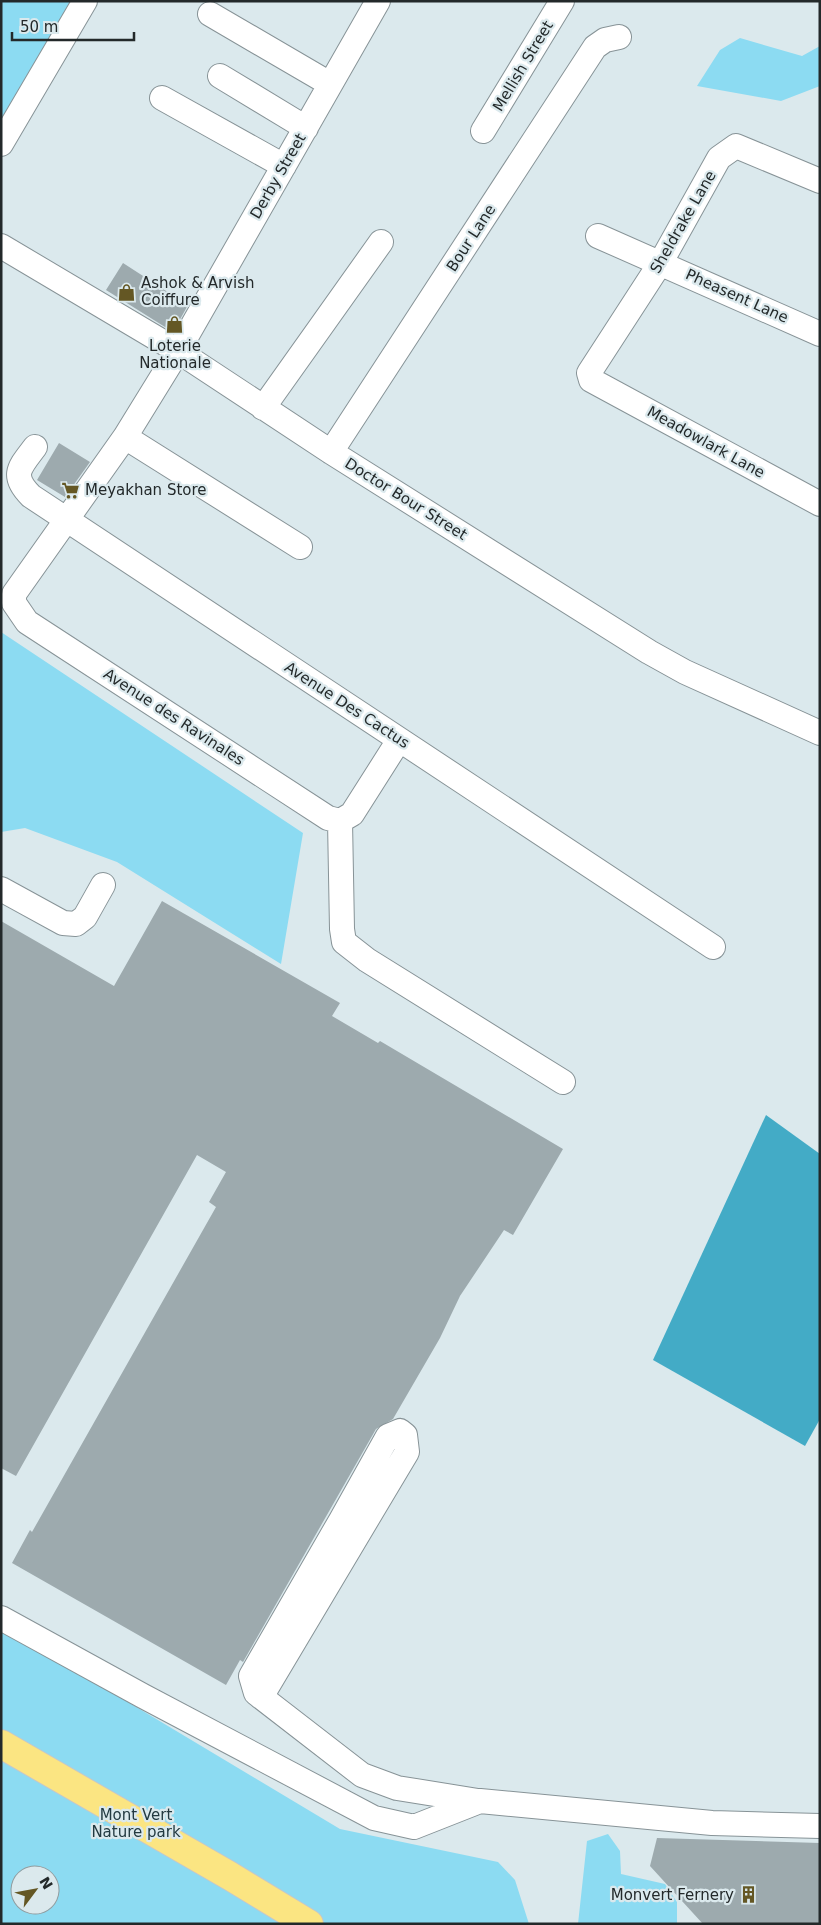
<svg xmlns="http://www.w3.org/2000/svg" width="821" height="1925" font-family="'DejaVu Sans',sans-serif">
<style>
.green{fill:#8cdbf2;fill-rule:evenodd}
.water{fill:#43abc6}
.building{fill:#9daaae}
.lines{fill:none;stroke-linecap:round;stroke-linejoin:round}
.minor-casing{stroke:#879397;stroke-width:26}
.major-casing{stroke:#c6c7c8;stroke-width:30}
.minor{stroke:#fff;stroke-width:24}
.major{stroke:#fbe582;stroke-width:28}
.labels{text-anchor:middle;dominant-baseline:central;stroke-width:4.5;stroke-linejoin:round;paint-order:stroke}
.street-label{font-size:15px;fill:#23292a;stroke:#dbe9ed}
.poi-label{font-size:15px;fill:#23292a;stroke:#dbe9ed;text-anchor:start}
.park-label{font-size:15px;fill:#233a41;stroke:#dbe9ed}
</style>
<rect width="100%" height="100%" fill="#dbe9ed"/>
<path class="green" d="M1,1H89L1,145Z
M740,38L802,56L820,46V86L781,101L697,86L720,50Z
M1,632L303,833L281,964L117,862L25,828L1,832Z
M1,1626L340,1829L498,1862L515,1880L529,1924H1ZM20,1875H50V1905H20Z
M608,1834L620,1851L621,1874L665,1884L677,1902V1924H578L587,1841Z"/>
<path class="water" d="M766,1115L820,1154V1419L805,1446L653,1360Z"/>
<path class="building" d="M123,263L188,305L173,332L106,290Z
M59,443L90,462L65,497L37,480Z
M162,901L340,1003L332,1016L378,1043L380,1041L563,1149L513,1235L504,1230L460,1296L440,1338L393,1419L376,1429L243,1662L240,1660L226,1685L12,1563L30,1530L32,1532L216,1207L209,1202L226,1172L197,1155L16,1476L1,1468V921L114,986Z
M657,1838L820,1843V1924H703L650,1866Z"/>
<g class="lines">
<defs>
<path id="minor" d="M210,14L330,84
M220,76L306,128
M162,98L284,166
M483,131L562,1
M1,144L85,1
M820,181L736,146L719,158L661,262L589,373L591,380L820,504
M598,236L820,334
M1,246L178,351L331,452L649,652L685,672L820,733
M263,408L381,242
M125,437L300,547
M35,447C20,467 10,475 31,496L713,947
M331,452L595,47L605,40L619,37
M340,821L328,818L27,622L14,603V594L125,437L178,351L378,1
M340,821L342,929L344,942L367,960L563,1082
M340,821L352,814L399,740
M1,889L63,923L76,924L85,917L103,885
M1,1618L143,1696L374,1818L414,1827L480,1801L712,1823L820,1826
M261,1697L407,1452L405,1435L400,1431L388,1436L341,1520L251,1676L256,1693L362,1775L397,1788L478,1801"/>
<path id="major" d="M1,1744L230,1876L309,1924"/>
</defs>
<use href="#minor" class="minor-casing"/>
<use href="#major" class="major-casing"/>
<use href="#minor" class="minor"/>
<use href="#major" class="major"/>
</g>
<defs>
<symbol id="shop-bare" viewBox="-9 -9 18 18"><path d="M-5-2.5h2.3a2.7 3.5 0 0 1 5.4 0H5L5.5 6h-11ZM-1.5-2.5h3a1.5 2.3 0 0 0-3 0Z" fill="#645724" stroke="#dbe9ed" stroke-width="2.5" paint-order="stroke"/></symbol>
<symbol id="supermarket-bare" viewBox="-9 -9 18 18"><path d="M-6-5.5h2.5l.6 2H6L4.5 2H-2.5L-4.4-4H-6ZM-1.5 3.2a1.3 1.3 0 1 0 .1 0ZM3 3.2a1.3 1.3 0 1 0 .1 0Z" fill="#645724" stroke="#dbe9ed" stroke-width="2.5" paint-order="stroke"/></symbol>
<symbol id="building-bare" viewBox="-9 -9 18 18"><path d="M-4-6H4V6H1V3H-1V6H-4ZM-2.5-4.3h1.7v1.8h-1.7ZM.8-4.3h1.7v1.8H.8ZM-2.5-1h1.7V.8h-1.7ZM.8-1h1.7V.8H.8Z" fill="#645724" stroke="#dbe9ed" stroke-width="2.5" paint-order="stroke"/></symbol>
</defs>
<g fill-rule="evenodd">
<use href="#shop-bare" x="114" y="280" width="25" height="25"/>
<use href="#shop-bare" x="162" y="312" width="25" height="25"/>
<use href="#supermarket-bare" x="58" y="478" width="25" height="25"/>
<use href="#building-bare" x="736" y="1882" width="25" height="25"/>
</g>
<g class="labels">
<g class="street-label">
<text transform="translate(523 66) rotate(-59)">Mellish Street</text>
<text transform="translate(278 176) rotate(-60)">Derby Street</text>
<text transform="translate(683 222) rotate(-60)">Sheldrake Lane</text>
<text transform="translate(471 238) rotate(-57)">Bour Lane</text>
<text transform="translate(737 296) rotate(24)">Pheasent Lane</text>
<text transform="translate(706 442) rotate(29)">Meadowlark Lane</text>
<text transform="translate(406 499) rotate(32)">Doctor Bour Street</text>
<text transform="translate(347 705) rotate(33)">Avenue Des Cactus</text>
<text transform="translate(174 717) rotate(33)">Avenue des Ravinales</text>
</g>
<g class="poi-label">
<text x="141" y="283">Ashok &amp; Arvish<tspan x="141" dy="17">Coiffure</tspan></text>
<text x="175" y="346" text-anchor="middle">Loterie<tspan x="175" dy="17">Nationale</tspan></text>
<text x="85" y="490">Meyakhan Store</text>
<text x="734" y="1895" text-anchor="end">Monvert Fernery</text>
</g>
<g class="park-label">
<text x="136" y="1815">Mont Vert<tspan x="136" dy="17">Nature park</tspan></text>
</g>
</g>
<rect width="821" height="1925" fill="none" stroke="#23292a" stroke-width="5"/>
<g transform="translate(35 1890) rotate(58)"><circle r="24" fill="#dbe9ed" stroke="#919c9f"/>
<path d="M0-4L9 19L0 12L-9 19Z" fill="#645724"/>
<text y="-8" font-size="14" font-weight="bold" text-anchor="middle" fill="#23292a">N</text>
</g>
<path d="M12 32v8h122v-8" fill="none" stroke="#23292a" stroke-width="2.5"/>
<text x="20" y="32" font-size="15" fill="#23292a" stroke="#dbe9ed" stroke-width="4" paint-order="stroke">50 m</text>
</svg>
